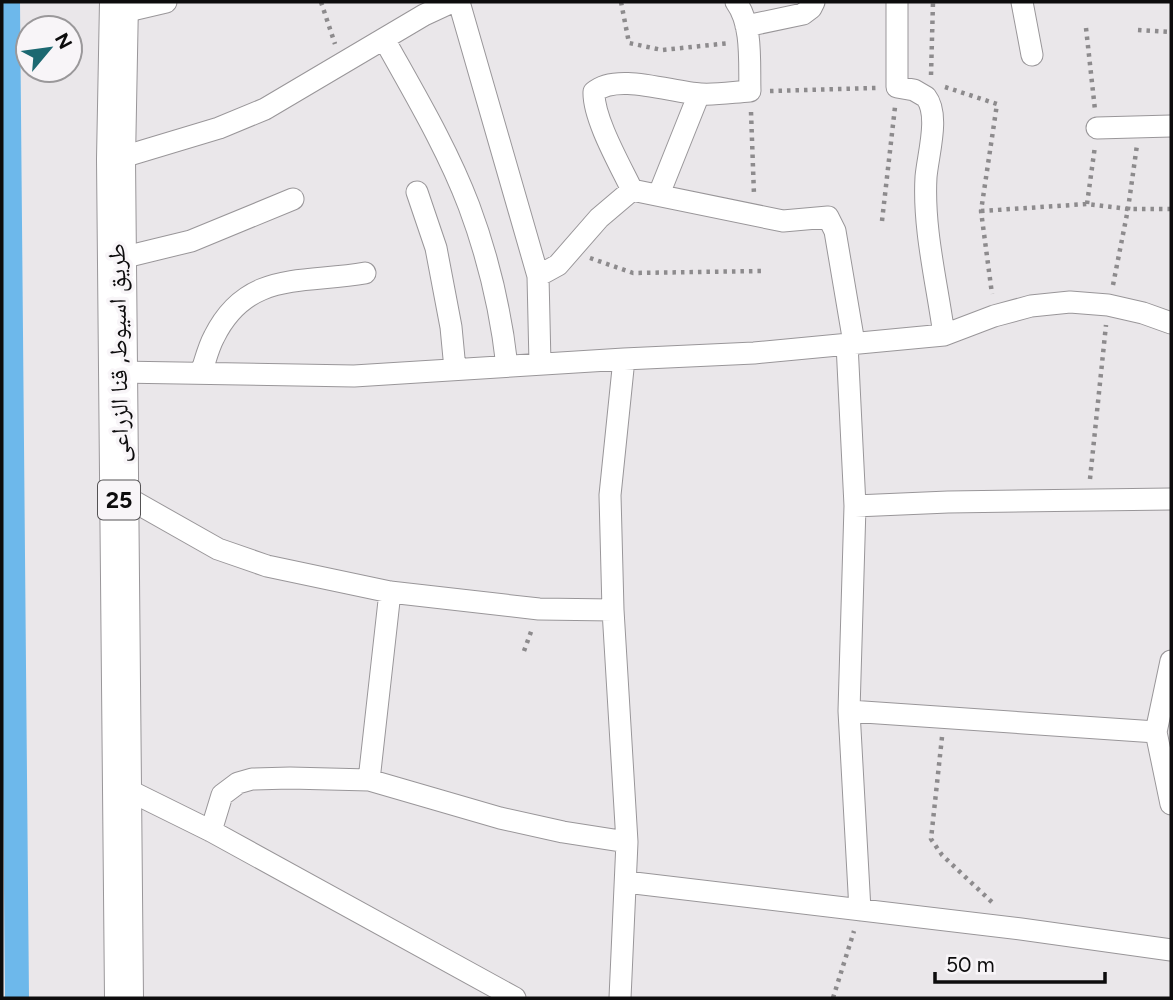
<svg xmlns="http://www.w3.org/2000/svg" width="1173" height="1000" font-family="Figtree,'Noto Naskh Arabic',sans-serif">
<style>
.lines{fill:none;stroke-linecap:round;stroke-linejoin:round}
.canal{stroke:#6db8eb;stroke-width:24}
.street-casing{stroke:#999699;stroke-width:23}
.highway-casing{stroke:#999699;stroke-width:40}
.path{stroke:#8d8b8d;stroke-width:4.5;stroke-dasharray:3.5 5;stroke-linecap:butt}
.street{stroke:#fff;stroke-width:21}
.highway{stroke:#fff;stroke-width:38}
.labels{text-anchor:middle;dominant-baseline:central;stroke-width:7;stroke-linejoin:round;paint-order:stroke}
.shield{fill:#f8f5f8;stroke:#545254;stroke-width:2}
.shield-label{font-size:23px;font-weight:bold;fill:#0d0c0d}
.street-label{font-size:24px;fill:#0d0c0d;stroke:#f8f5f8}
</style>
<rect width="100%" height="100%" fill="#eae7ea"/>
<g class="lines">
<path class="canal" d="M8,2L17,998"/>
<defs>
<path id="street" d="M459,2L538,276L540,364
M897,2V87L914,90L926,97C940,115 928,154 926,177C923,229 937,283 944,335
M1022,2L1032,55
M119,13L166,2
M746,26L803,14L811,8L814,2
M384,39C414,93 447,148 469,206C488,257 501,312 507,366
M1097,128L1171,126
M116,159L219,128L265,109L424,15L452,2
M632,190C620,165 593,118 594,92C617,72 673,93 701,94C717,95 734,92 750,91C749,64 753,25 736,2
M417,192L436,248L451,327L455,369
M659,194L699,94
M117,259L191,241L293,199
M538,276L558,265L599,218L632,190L783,221L828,217L835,231L854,343
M847,344L855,506L849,711L860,910
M118,372L354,376L624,359L754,353L944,335L994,316L1031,306L1070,302L1108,305L1143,313L1171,323
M201,373C205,362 208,348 214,337C247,270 303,284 365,273
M119,493L218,549L267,566L390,592L539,609L613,610
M855,506L948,502L1171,499
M1171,661L1156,732L1171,804
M849,711L1156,732
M369,780L390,592
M122,787L211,831L515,998
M211,831L222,795L238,783L252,779L290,778L369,780L500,818L563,832L627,842
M626,882L1021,929L1171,950
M620,998L627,842L613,610L610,495L624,359"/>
<path id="highway" d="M119,2L116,159L124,998"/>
</defs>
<use href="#street" class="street-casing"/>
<use href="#highway" class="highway-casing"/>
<path class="path" d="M321,2L335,44
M621,2L629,43L662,50L730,43
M1086,28L1095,110
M1138,30L1171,32
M931,75L933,2
M945,87L997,104L981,211L992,294
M770,91L876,88
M751,112L754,195
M1087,204L1095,146
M981,211L1087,204L1128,209H1171
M882,221L895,107
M590,258L633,273L762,271
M1113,285L1128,209L1137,145
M1090,479L1106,325
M524,651L532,629
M942,737L931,839L942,855L995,905
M833,998L854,931"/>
<use href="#street" class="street"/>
<use href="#highway" class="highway"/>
</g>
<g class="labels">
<rect class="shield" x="98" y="480.5" width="42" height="39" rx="5"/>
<g class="shield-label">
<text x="119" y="500">25</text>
</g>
<g class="street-label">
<text transform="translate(118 353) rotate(-91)">طريق اسيوط, قنا الزراعى</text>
</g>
</g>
<rect width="1173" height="1000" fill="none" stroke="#0d0c0d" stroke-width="7"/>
<g transform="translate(49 49) rotate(61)"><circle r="33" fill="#f8f5f8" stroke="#9a989a" stroke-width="2"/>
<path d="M0-5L12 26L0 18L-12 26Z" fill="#1c6871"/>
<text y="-10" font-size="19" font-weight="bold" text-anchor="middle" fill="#0d0c0d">N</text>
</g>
<path d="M935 972v10h170v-10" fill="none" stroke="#0d0c0d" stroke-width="3.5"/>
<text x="946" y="972" font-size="21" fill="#0d0c0d" stroke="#f8f5f8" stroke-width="5" paint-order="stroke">50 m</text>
</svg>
